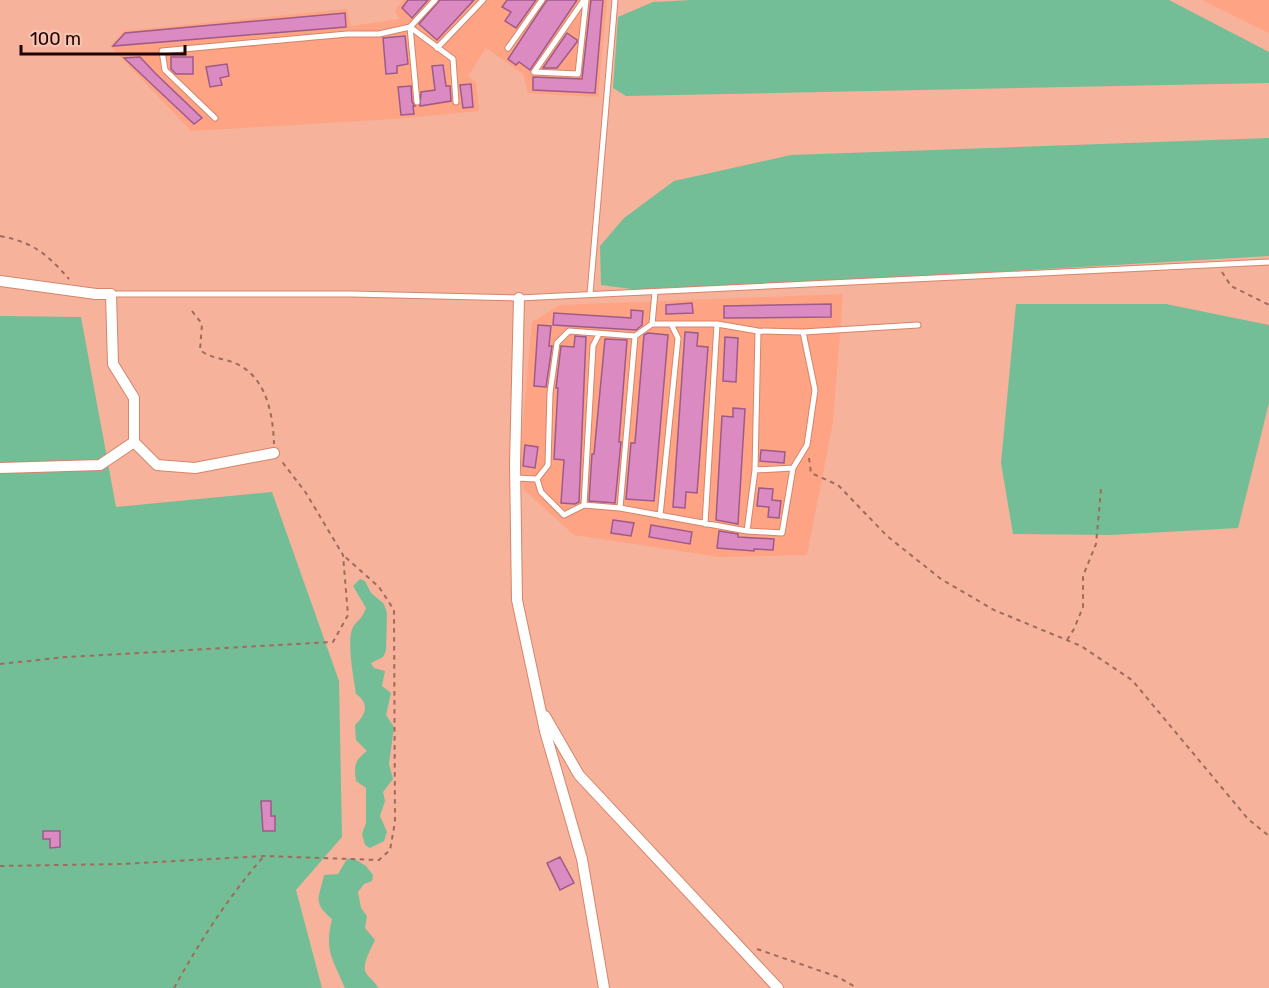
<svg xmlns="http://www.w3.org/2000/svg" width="1269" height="988" font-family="Rubik,sans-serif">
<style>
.built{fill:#fea383}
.green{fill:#73be96}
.building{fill:#db8bc1;stroke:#9e5a89;stroke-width:1.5}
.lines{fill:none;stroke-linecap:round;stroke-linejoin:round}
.service-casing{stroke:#d68569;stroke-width:7}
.minor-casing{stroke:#d68569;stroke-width:12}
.path{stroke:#9f6b5c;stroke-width:2;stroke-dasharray:4.5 4.5;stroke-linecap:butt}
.service{stroke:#fff;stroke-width:5}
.minor{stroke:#fff;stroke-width:10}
</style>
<rect width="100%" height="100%" fill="#f6b29b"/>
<path class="built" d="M403,0H607L598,97L528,93L523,74L486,48L468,76L476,83L479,111L395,119L191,131L110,46L124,31L347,9L351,26L400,19L395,11Z
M1202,0H1269V33Z
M843,294L833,422L807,555L720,557L574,535L524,490L519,465L532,322L560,305Z"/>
<path class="green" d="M692,0H1169L1269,52V83L626,96L613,88L618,17L653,2Z
M1269,138V256L655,292L601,285L600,246L624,218L674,181L791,155Z
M1016,304H1166L1269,325V403L1238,528L1111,535L1013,534L1001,463Z
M0,316L81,317L116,507L272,492L339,681L342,837L296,890L322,988H0Z
M360,579L365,581L371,593L384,604L387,613L386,651L383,657L371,663L374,668L385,671L382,686L391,693L386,715L394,727L389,764L393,779L383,792L385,801L380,816L387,832L384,841L370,848L365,845L362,834L366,823V788L356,781C354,766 354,761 367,751L356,740L355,725C366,715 370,703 356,694C354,679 346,640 353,627C358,619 361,621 366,608L353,586Z
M353,858L366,866L373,875L372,881L364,884L358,892L361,908L367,916L365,928L375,940C372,947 361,965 366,973C369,978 375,981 378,988H345C333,959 324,951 332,919C312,902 319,899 324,875L338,874L347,859Z"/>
<path class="building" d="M408,0H428L412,18L402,8Z
M440,0H474L437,40L419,24Z
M507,0H536L516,28L505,21L511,12L502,7Z
M547,0H577L530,70L519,62L516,65L508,59Z
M591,0H603L595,93L533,90V77L582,79Z
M345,13L346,27L113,46L125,33Z
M567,33L577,40V42L557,68H543Z
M405,36L408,64L397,66V73L386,74L383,38Z
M140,57L156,74L202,118L194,124L124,58Z
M171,57H193V74H176L171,69Z
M227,64L229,76L220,78L222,85L210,87L206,67Z
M443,65L446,86H450L451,101L420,106L421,92L435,90L432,66Z
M471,84L473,107L463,108L460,85Z
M411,86L412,102L415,106H413L414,114L401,115L398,87Z
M692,303L693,313L666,314V305Z
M831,304V317L724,318V306Z
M631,310L643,311L642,325L636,330L553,325L554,313L631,318Z
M538,325L551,326L549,346H552L546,387L534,386Z
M685,332L698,333L697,346L708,347L697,493L686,492L685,508L673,507Z
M648,333L668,335L654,501L626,499L631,443H635L644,335Z
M575,336L586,337L579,502L575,504L561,503L564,460L554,459L558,388H556L561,346L574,347Z
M725,337L738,338L736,382L723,381Z
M605,339L627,340L619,442H621L615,503L589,501L592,454H594Z
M733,408L745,409L738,524L716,520L722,416L733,417Z
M525,445L538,447L535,468L523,466Z
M761,450L785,452L784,463L760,461Z
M759,488L773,489L772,500L781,501L779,518L768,517L769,507L757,506Z
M613,520L634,523L631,536L611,533Z
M651,525L692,532L690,544L649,537Z
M719,531L738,534V537L774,539L773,550L754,549V551L717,548Z
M261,801H271V816H275V831H263Z
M43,831H60V847L50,848V839H43Z
M560,857L574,883L560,890L547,863Z"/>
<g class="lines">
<defs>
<path id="service" d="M584,0L534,72L578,74L586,0
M410,27L453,59L456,102
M410,27L417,102
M437,48L483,0
M508,48L542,0
M215,118L165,70L162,51L347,34H379L410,27L435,0
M111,294H353L519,298L1269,262
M590,294L615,0
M652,324L655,292
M755,470L793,468L807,445L815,390L803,332
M515,478L537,479L548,465L550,393L557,343L569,331L635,336L652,324H717L758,331L803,332L918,325
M537,479L541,492L564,515L584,505L620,508L747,531L782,533L793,468
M584,505L593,346L599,334
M620,508L635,336
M660,516L678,338L671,324
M705,524L717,324
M747,531L755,470L758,331"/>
<path id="minor" d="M0,281L96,294H111L113,364L134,398V442L157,465L195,468L274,453
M519,298L515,464L517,600L545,731L582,859L604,988
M0,468L100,465L134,442
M545,716L579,775L778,988"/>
</defs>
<use href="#service" class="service-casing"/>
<use href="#minor" class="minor-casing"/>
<path class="path" d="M0,236C33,242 47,254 69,279
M1222,272L1231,286L1269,305
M192,311L202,324L200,350C213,360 227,358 239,365C267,380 273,415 274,444
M809,458L811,473L838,485L887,536L941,579L994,610L1081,646L1132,680L1248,819L1269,836
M1067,640L1074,629L1083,607V576L1096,544L1101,489
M0,664L66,657L333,642L348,615L343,555L306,493L280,459
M0,866L122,864L264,856L379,860L390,850L395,822L394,610L379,587L343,555
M757,949L838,977L857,988
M174,988C200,941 229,896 264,856"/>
<use href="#service" class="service"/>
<use href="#minor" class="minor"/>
</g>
<path d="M21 45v9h164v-9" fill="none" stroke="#1e0300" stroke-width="3"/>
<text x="30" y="45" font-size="18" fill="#1e0300" stroke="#f8c4b2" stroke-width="4.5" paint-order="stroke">100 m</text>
</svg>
